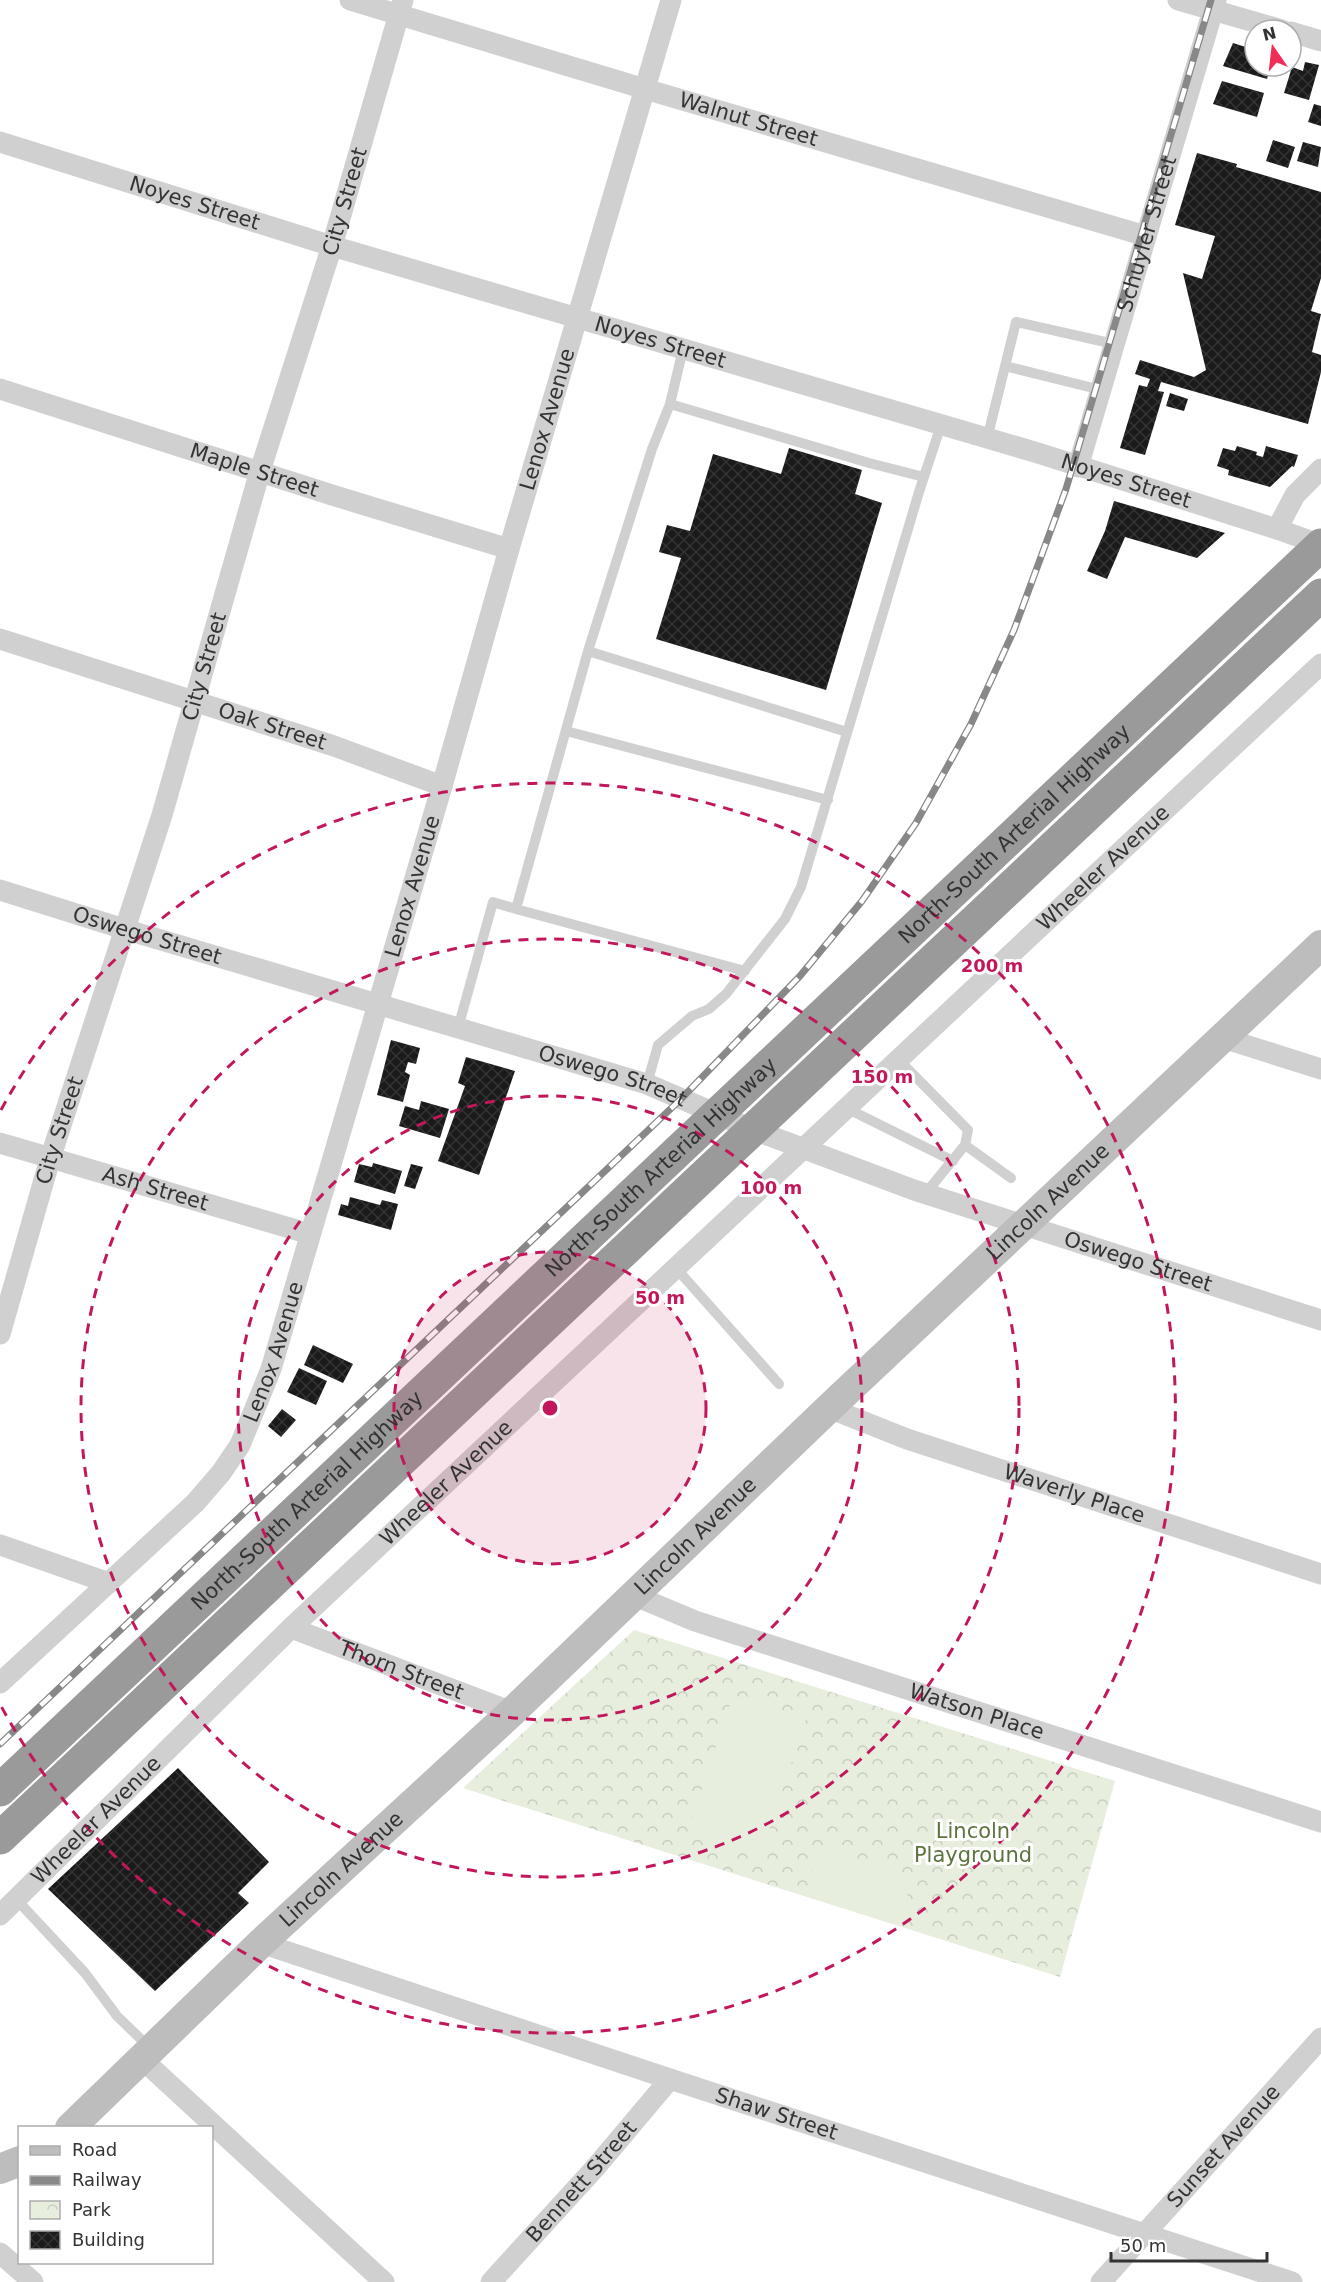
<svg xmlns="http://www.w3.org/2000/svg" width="1321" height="2282" font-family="'DejaVu Sans',sans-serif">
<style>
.park{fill:url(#park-crowns)}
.pitch{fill:#e8eede}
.building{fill:url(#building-cross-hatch)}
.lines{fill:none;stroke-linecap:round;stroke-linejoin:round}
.lane{stroke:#d0d0d0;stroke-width:10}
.street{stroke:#d0d0d0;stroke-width:21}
.secondary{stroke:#bdbdbd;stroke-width:30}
.highway{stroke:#9a9a9a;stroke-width:33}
.rail-casing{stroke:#888;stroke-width:7}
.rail{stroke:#fff;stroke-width:4.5;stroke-dasharray:14;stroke-linecap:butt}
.ring{fill:none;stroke:#c2185b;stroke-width:3;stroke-dasharray:10 8}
.labels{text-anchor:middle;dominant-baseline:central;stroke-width:6;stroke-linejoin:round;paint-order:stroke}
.street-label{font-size:21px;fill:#333;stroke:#fff}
.park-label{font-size:21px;fill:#5d733c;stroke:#fff}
.centre{fill:#c2185b;stroke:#fff;stroke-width:3}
.ring-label{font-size:18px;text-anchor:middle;font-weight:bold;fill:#c2185b;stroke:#fff;stroke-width:6;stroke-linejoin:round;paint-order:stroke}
</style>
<defs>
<pattern id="park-crowns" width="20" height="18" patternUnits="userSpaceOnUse" patternTransform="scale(1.5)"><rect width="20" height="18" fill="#e8eede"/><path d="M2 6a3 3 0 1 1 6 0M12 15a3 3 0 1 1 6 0" fill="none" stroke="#c7cdbf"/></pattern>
<pattern id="building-cross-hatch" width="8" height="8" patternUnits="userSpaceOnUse" patternTransform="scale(1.5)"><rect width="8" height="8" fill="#1a1a1a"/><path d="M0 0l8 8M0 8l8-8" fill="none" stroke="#333"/></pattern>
</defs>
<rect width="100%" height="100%" fill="#fff"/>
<path class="park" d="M634,1630L1115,1781L1060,1977L463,1788Z"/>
<path class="pitch" d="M733,1695L806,1719L761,1855L688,1831Z
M819,1849L913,1877L898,1925L805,1896Z"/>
<path class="building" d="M1233,43L1255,50V66H1271L1267,79L1223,66Z
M1305,62L1319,65L1309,100L1284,93L1292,67L1303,71Z
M1222,81L1264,93L1257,117L1213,104Z
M1314,104L1321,106V126L1308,122Z
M1273,140L1295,147L1288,168L1266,161Z
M1303,142L1321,147L1318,167L1297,161Z
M1197,153L1237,164L1236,167L1321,192V278L1311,311L1321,314L1312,352L1321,355V372L1308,424L1161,382L1158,391L1164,392L1145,455L1120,448L1139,385L1147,387L1150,379L1135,374L1140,360L1194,377L1206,370L1183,273L1202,279L1215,236L1175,225Z
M1170,393L1188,399L1184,411L1166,406Z
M1237,446L1257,452L1256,455L1263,457L1266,446L1298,455L1294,467L1292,466L1270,487L1228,475L1229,470L1217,466L1223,448L1235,451Z
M789,448L862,470L855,494L882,503L826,690L656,639L681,558L659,552L667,525L690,531L713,454L781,474Z
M1114,501L1225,533L1197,558L1125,537L1107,579L1087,571L1105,531Z
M391,1040L420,1048L416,1064L408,1062L405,1072L410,1075L403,1102L377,1095Z
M466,1057L515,1071L479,1175L438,1161L465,1086L458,1083Z
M421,1101L449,1109L440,1138L399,1126L405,1106L419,1110Z
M373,1163L402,1171L395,1194L354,1182L359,1164L372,1167Z
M411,1164L423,1167L415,1189L404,1186Z
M350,1197L380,1205L382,1200L398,1204L391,1230L338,1215L341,1204L348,1206Z
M313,1345L353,1364L343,1383L304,1365Z
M299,1368L327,1381L316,1405L287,1392Z
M282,1409L296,1420L281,1437L268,1426Z
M178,1768L269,1862L238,1893L249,1903L155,1991L48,1889Z"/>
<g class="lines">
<path class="lane" d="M683,349L670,404L869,463L924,477
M1005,366L1101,390
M670,404L652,449L588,651L847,732
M987,439L1016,322L1114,344
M566,731L828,800
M516,909L745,971
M458,1028L493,902L516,909L588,651
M898,1059L968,1130L965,1145L925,1194
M647,1084L658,1045L692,1016L709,1009L726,994L785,919L801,887L919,492L941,425
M846,1108L953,1161
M965,1145L1011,1178
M675,1267L779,1384
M16,1899L85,1973L117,2016L150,2048"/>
<g class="street">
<path id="s1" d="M350,0L645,89L1146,236"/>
<path d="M1178,0L1282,30"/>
<path d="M1291,32L1321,41"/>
<path id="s2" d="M0,142L332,246L1038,453L1277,529L1321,545"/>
<path id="s3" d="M0,389L332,495L509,549"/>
<path id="s4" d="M1078,467L1216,0"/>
<path d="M1277,529L1295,495L1321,469"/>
<path id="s5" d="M0,639L334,746L442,786"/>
<path id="s6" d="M0,890L124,929L647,1084L754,1130L914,1190L1321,1320"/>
<path d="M1223,1038L1321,1069"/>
<path id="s7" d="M0,1143L310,1234"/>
<path id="s8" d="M0,1334L50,1159L162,815L260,471L332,246L403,0"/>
<path id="s9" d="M829,1408L907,1439L1321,1574"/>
<path d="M0,1545L109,1583"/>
<path id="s10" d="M633,1595L695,1621L1321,1822"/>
<path id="s11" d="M291,1628L512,1712"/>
<path id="s12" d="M0,1683L195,1503L221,1473L240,1445L271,1369L442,786L509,549L671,0"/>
<path id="s13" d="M0,1915L291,1628L1321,664"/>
<path id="s14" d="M261,1943L670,2079L1292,2282"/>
<path d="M143,2060L384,2282"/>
<path d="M0,2253L33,2282"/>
<path id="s15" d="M491,2282L595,2168L670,2079"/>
<path id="s16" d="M1101,2282L1321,2038"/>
</g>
<g class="secondary">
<path id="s17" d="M70,2128L261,1943L512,1712L829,1408L1321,945"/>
<path d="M0,2169L20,2161"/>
</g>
<g class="highway">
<path id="s18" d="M0,1790L1321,545"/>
<path d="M0,1838L1321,595"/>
</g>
<defs>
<path id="rail" d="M0,1744L681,1099L800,976L862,901L916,823L971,724L1014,630L1066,489L1211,0"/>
</defs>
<use href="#rail" class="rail-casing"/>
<use href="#rail" class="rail"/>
</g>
<circle cx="550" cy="1408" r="156" fill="#c2185b" fill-opacity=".12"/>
<g class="ring">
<circle cx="550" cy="1408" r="156"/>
<circle cx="550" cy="1408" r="312"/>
<circle cx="550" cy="1408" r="469"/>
<path d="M1 1110A625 625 0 1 1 1 1706"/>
</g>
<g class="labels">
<g class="street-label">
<text stroke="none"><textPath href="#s1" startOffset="416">Walnut Street</textPath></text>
<text stroke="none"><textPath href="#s8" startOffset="1184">City Street</textPath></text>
<text stroke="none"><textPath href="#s2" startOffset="204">Noyes Street</textPath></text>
<text stroke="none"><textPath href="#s4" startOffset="243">Schuyler Street</textPath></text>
<text stroke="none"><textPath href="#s2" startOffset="690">Noyes Street</textPath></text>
<text stroke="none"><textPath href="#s12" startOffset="1410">Lenox Avenue</textPath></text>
<text stroke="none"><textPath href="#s3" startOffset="267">Maple Street</textPath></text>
<text stroke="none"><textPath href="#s2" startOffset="1176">Noyes Street</textPath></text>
<text stroke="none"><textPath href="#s8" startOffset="698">City Street</textPath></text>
<text stroke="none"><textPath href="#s5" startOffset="286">Oak Street</textPath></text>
<text stroke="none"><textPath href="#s18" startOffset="1394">North-South Arterial Highway</textPath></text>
<text stroke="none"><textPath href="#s13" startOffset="1521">Wheeler Avenue</textPath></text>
<text stroke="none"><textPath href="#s12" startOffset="924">Lenox Avenue</textPath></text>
<text stroke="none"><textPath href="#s6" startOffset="154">Oswego Street</textPath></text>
<text stroke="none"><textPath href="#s6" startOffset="640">Oswego Street</textPath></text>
<text stroke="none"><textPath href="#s8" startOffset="212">City Street</textPath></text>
<text stroke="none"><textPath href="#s18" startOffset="908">North-South Arterial Highway</textPath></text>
<text stroke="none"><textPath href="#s7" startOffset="162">Ash Street</textPath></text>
<text stroke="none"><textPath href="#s17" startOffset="1347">Lincoln Avenue</textPath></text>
<text stroke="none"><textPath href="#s6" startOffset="1198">Oswego Street</textPath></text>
<text stroke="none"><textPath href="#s12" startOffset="438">Lenox Avenue</textPath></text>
<text stroke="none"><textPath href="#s13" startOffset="621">Wheeler Avenue</textPath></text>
<text stroke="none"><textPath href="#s9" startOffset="260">Waverly Place</textPath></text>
<text stroke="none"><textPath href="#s18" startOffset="422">North-South Arterial Highway</textPath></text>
<text stroke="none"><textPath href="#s17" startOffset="861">Lincoln Avenue</textPath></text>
<text stroke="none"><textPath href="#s11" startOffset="118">Thorn Street</textPath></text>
<text stroke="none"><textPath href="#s10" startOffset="363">Watson Place</textPath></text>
<text stroke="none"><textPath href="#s13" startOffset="135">Wheeler Avenue</textPath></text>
<text stroke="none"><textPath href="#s17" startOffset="375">Lincoln Avenue</textPath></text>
<text stroke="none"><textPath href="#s14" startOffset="543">Shaw Street</textPath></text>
<text stroke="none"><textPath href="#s16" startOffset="183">Sunset Avenue</textPath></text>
<text stroke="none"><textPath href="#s15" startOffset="135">Bennett Street</textPath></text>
</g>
<g class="park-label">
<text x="973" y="1831">Lincoln<tspan x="973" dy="24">Playground</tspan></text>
</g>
</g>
<circle cx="550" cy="1408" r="9" class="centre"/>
<g class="ring-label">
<text x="992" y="972">200 m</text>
<text x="882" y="1083">150 m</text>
<text x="771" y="1194">100 m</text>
<text x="660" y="1304">50 m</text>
</g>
<rect x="18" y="2126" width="195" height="138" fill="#ffffff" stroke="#adadad" stroke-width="1.5"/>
<rect x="30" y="2146" width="30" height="9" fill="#bdbdbd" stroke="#adadad" stroke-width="1.5"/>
<text x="72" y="2156" font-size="18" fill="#333333">Road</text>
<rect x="30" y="2176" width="30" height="9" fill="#888888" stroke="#adadad" stroke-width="1.5"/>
<text x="72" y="2186" font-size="18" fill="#333333">Railway</text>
<rect x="30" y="2201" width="30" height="18" fill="url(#park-crowns)" stroke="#adadad" stroke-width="1.5"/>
<text x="72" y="2216" font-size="18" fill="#333333">Park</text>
<rect x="30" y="2231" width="30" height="18" fill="url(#building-cross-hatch)" stroke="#adadad" stroke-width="1.5"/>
<text x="72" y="2246" font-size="18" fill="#333333">Building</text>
<g transform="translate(1273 48) rotate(346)"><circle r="28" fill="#ffffff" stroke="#adadad" stroke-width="1.5"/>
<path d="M0-4.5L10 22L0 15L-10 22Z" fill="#f02e55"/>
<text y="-9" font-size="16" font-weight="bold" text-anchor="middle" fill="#333333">N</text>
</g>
<path d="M1111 2252v9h156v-9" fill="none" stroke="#333333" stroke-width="3"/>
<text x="1120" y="2252" font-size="18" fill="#333333" stroke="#ffffff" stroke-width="4.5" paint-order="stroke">50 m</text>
</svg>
